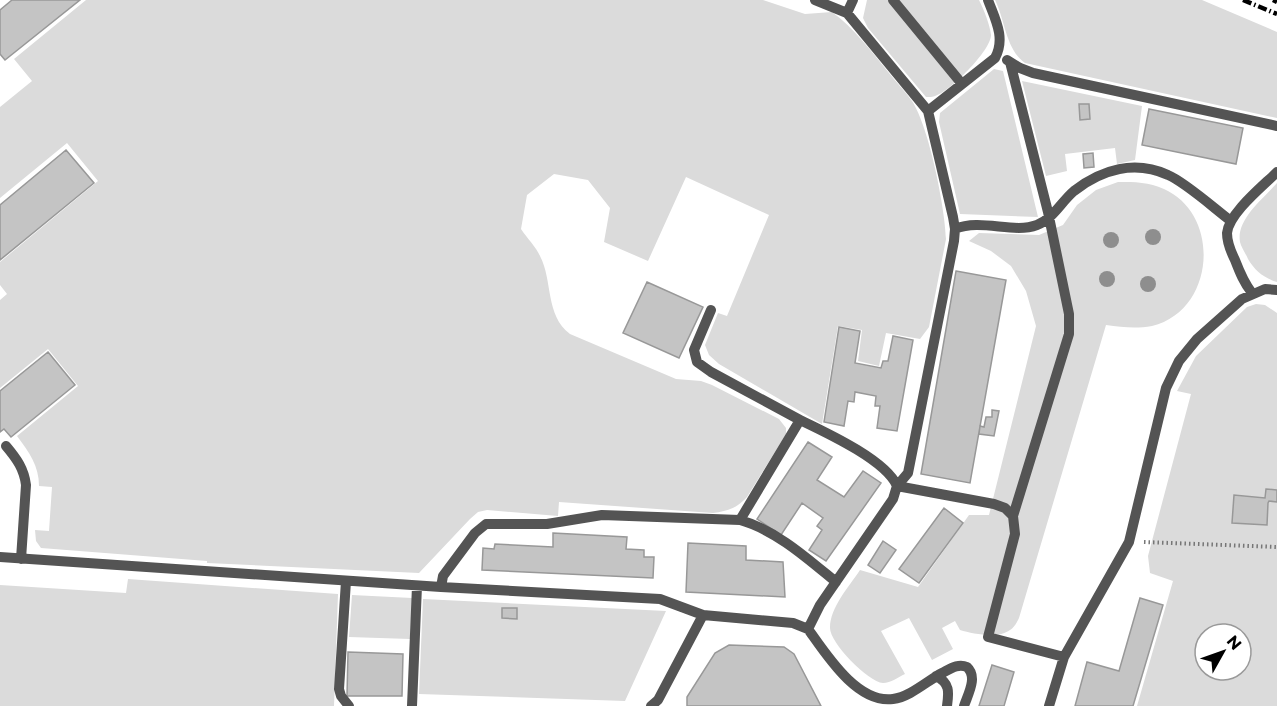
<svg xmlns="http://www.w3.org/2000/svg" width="1277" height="706" font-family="Montserrat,sans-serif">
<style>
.green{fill:#dbdbdb;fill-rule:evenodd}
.building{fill:#c4c4c4;stroke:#989898;stroke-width:1.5}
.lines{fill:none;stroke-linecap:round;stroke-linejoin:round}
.path{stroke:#767676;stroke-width:4;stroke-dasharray:1.5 3;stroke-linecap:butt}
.service{stroke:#545454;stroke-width:10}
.rail{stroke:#000;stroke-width:4.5;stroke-dasharray:9 3 1.5 3;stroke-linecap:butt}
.tree{fill:#8e8e8e}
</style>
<rect width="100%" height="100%" fill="#fff"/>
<path class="green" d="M86,0H763L805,14L832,12C855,29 871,51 889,73C896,82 905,91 912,101C929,127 945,207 946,239L929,327L920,339L886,333L879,366L858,361L862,330L838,326L822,424L719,364L709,355L705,345L718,313L727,316L769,215L686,177L648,261L604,242L610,208L588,180L554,174L527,195L521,229C527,238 536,247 540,256C553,281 545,315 570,334L676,379L701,381L712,385L779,419L786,428V434L747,497C737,508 728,511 713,513L559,502L558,516L487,510L478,512L470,519L419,573L207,563V561L41,548L36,541L35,530L49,531L52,487L39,486C39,466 29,452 17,436L78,386L48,349L0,388V300L7,294L0,285V262L98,181L67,143L0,198V107L32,81L14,59Z
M867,0H979C984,10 990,25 991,35C991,51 949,92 935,96C934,97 928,97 926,97L868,28L863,18Z
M995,0H1202L1277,32V118L1025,63C1006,50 1005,20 995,0Z
M994,69L1003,71L1038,217L960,214L939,122L940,113Z
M1022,81L1142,106L1135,160L1117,164L1115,148L1065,154L1067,171L1046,176Z
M1118,182C1135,182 1149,182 1164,189C1222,215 1215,311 1152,326C1135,329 1122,327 1106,325L1019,618C1017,622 1014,628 1010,630C998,639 974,634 960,630L955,621L942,628L953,649L932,660L909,618L881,631L905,674C898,677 891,683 883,683C868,682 830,643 830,628C830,607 849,587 860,570L918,587L969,515H989L1036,326L1026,291L1011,266L991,251L969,241L979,233L1039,235L1063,225L1077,205L1096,190Z
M1277,183V282C1264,278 1255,271 1248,259C1246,254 1241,247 1240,242C1236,219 1264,198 1277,183Z
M1256,304L1265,305L1277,313V706H1137L1173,581L1150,573L1148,556L1191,394L1177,391L1196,356L1247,307ZM1205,634H1241V670H1205Z
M128,579L338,594L334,706H0V585L126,593Z
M352,595L412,598L410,639L349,637Z
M423,599L666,611L625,701L419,694Z"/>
<path class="building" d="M12,0H80L5,60L0,54V10Z
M1079,104H1089L1090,119L1080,120Z
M1149,109L1243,128L1236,164L1142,145Z
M66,150L94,183L0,260V205Z
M1093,153L1094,167L1084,168L1083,154Z
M956,271L1006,280L970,483L921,474Z
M647,282L703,307L679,358L623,333Z
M839,327L860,331L855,363L881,368L883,361H888L893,336L913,340L897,431L877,428L880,406H875L876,396L855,392L854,402L848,401L844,426L824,422Z
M48,352L75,385L11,437L4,429L0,432V391Z
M992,410L999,411L994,436L979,434L980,426L984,427L986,417H992Z
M808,442L832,457L817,480L844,497L863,471L881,483L826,561L809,550L822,530L817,526L823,518L802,503L781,535L757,519Z
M1266,489L1277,490V502L1269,501L1268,503L1267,525L1232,523L1234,495L1265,498Z
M944,508L963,523L919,583L899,569Z
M553,533L627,537L626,549L644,550V557H654L653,578L482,570L483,548L494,549L495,544L553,547Z
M883,541L896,550L880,573L868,565Z
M688,543L746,546V560L783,562L785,597L686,592Z
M1140,598L1163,605L1133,706H1075L1087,662L1119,671Z
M502,608H517V619L502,618Z
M729,645L784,647L794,654L821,706H687V697L715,653Z
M348,652L403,654L402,696H347Z
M992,665L1014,672L1004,706H979Z"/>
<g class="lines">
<path class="path" d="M1144,542L1277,547"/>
<path class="service" d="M815,0L847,13L928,111
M893,0L962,84
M988,0C995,19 1006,38 995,58L928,111L953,217L955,229L954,241L910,463L908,473L897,486L994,504L1005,508L1013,516L1015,534L988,637L1064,657
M847,13L853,0
M1007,60L1020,68L1033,73L1277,126
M1010,62L1048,212L1069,314V334L1013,516
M955,229C981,218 1013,234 1037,225C1053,219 1061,202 1074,191C1102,169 1135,160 1168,175C1185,182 1215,209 1231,221
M1252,293C1244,283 1240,273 1235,260C1231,252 1227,242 1227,233C1229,213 1263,186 1277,172
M711,310L694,350L697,362L711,372L800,420L740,520
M6,446C17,459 24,469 26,485L21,559
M0,557L441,587L660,599L703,615L793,623L808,629L820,605L893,499L897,486C886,460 825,432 800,420
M346,581L339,689L341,696L349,706
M441,587L443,576L475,533L486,524H547L602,515L740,520C776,530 808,559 836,582
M808,629C826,654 857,704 893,699C910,697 927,681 942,673C950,669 958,663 967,667C978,677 968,694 964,706
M936,676C950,683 949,692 947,706
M412,706L417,586
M651,706L658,700L703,615
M1049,706L1064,657L1129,542L1166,388L1179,361L1197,339L1242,299L1265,289L1277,290"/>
<path class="rail" d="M1243,0L1277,14
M1273,0L1277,2"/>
</g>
<g class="tree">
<circle cx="1153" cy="237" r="8"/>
<circle cx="1111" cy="240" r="8"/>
<circle cx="1107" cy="279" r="8"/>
<circle cx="1148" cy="284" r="8"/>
</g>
<g transform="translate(1223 652) rotate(50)"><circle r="28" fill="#ffffff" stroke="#999999" stroke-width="1.5"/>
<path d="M0-4.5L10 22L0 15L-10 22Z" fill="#000000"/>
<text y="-9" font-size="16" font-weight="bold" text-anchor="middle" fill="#000000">N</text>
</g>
</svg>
